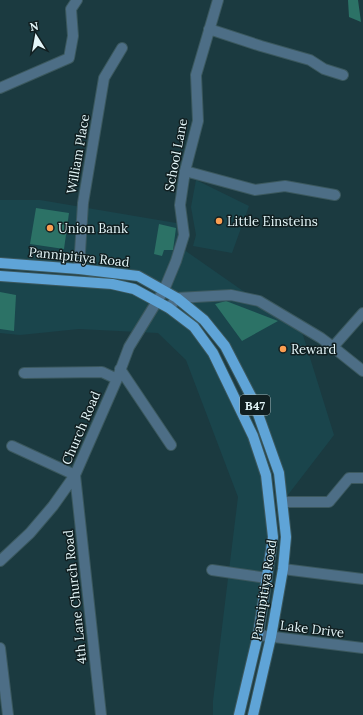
<svg xmlns="http://www.w3.org/2000/svg" width="363" height="715" font-family="Lora,serif">
<style>
.built{fill:#1a454c}
.building{fill:#2c7266}
.lines{fill:none;stroke-linecap:round;stroke-linejoin:round}
.minor-casing{stroke:#3b585e;stroke-width:12}
.primary-casing{stroke:#3b585e;stroke-width:12}
.minor{stroke:#4d6e86;stroke-width:10}
.primary{stroke:#5fa4d7;stroke-width:10}
.poi-dot{fill:#fb9e51;stroke:#111f21;stroke-width:1.5}
.labels{text-anchor:middle;dominant-baseline:central;stroke-width:3;stroke-linejoin:round;paint-order:stroke}
.shield{fill:#111f21;stroke:#a5b6b8;stroke-width:1}
.shield-label{font-size:12px;font-weight:bold;fill:#e4f6f9}
.street-label{font-size:13px;fill:#e4f6f9;stroke:#111f21}
.poi-label{font-size:13px;fill:#e4f6f9;stroke:#111f21;text-anchor:start}
</style>
<rect width="100%" height="100%" fill="#1b3a40"/>
<path class="built" d="M196,180L249,206L232,253L193,246L196,235L191,207Z
M0,200H40L182,224L180,247L302,332L334,435L284,500L254,400L205,319L138,275L0,263Z
M0,279L134,290L193,328L240,406L264,475L271,537L269,567L238,715H213V701L238,497L186,360L158,333L79,329L20,335L0,333Z"/>
<path class="building" d="M348,0H358L361,22L349,17Z
M36,208L69,213L64,249L30,244Z
M159,224L176,228L173,250H164L162,256L154,254Z
M0,292L16,295L14,331L0,329Z
M226,301L278,321L242,341L215,304Z"/>
<g class="lines">
<defs>
<path id="minor" d="M209,29L261,46L310,60L324,69L343,75
M0,88L69,58L73,36L71,9L77,0
M185,171L255,190L285,186L335,195
M79,269L83,203L104,78L122,48
M169,308L177,298L231,295L259,301L321,338L333,347L363,313
M333,347L363,371
M120,369L171,445
M24,373L102,372L117,379
M12,446L75,475
M75,475L101,715
M283,502H329L349,478H363
M0,561L30,533L53,506L75,475L117,379L129,347L164,290L176,261L184,235L180,205L185,171L198,121L196,75L218,0
M283,569L363,579
M212,570L267,578
M258,635L363,648
M0,648L8,715"/>
<path id="primary" d="M0,263L79,269L138,276L177,298L204,320L225,346L253,400L279,473L286,537L283,569L271,637L253,715
M0,276L112,284L134,289L169,308L194,327L213,353L253,436L266,475L273,537L258,635L239,715"/>
</defs>
<use href="#minor" class="minor-casing"/>
<use href="#primary" class="primary-casing"/>
<use href="#minor" class="minor"/>
<use href="#primary" class="primary"/>
</g>
<g class="poi-dot">
<circle cx="219" cy="221" r="4"/>
<circle cx="50" cy="228" r="4"/>
<circle cx="283" cy="349" r="4"/>
</g>
<g class="labels">
<rect class="shield" x="240" y="395" width="30" height="20" rx="3"/>
<g class="shield-label">
<text x="255" y="405">B47</text>
</g>
<g class="street-label">
<text transform="translate(78 154) rotate(-80)">William Place</text>
<text transform="translate(176 155) rotate(-79)">School Lane</text>
<text transform="translate(79 257) rotate(6)">Pannipitiya Road</text>
<text transform="translate(81 428) rotate(-67)">Church Road</text>
<text transform="translate(264 590) rotate(-81)">Pannipitiya Road</text>
<text transform="translate(75 597) rotate(-96)">4th Lane Church Road</text>
<text transform="translate(312 629) rotate(7)">Lake Drive</text>
</g>
<g class="poi-label">
<text x="227" y="221">Little Einsteins</text>
<text x="58" y="228">Union Bank</text>
<text x="291" y="349">Reward</text>
</g>
</g>
<g transform="translate(36 36) rotate(349)" stroke="#111f21" stroke-width="3" paint-order="stroke">
<path d="M0-3L7 15L0 10L-7 15Z" fill="#e4f6f9"/>
<text y="-6" font-size="11" font-weight="bold" text-anchor="middle" fill="#e4f6f9">N</text>
</g>
</svg>
